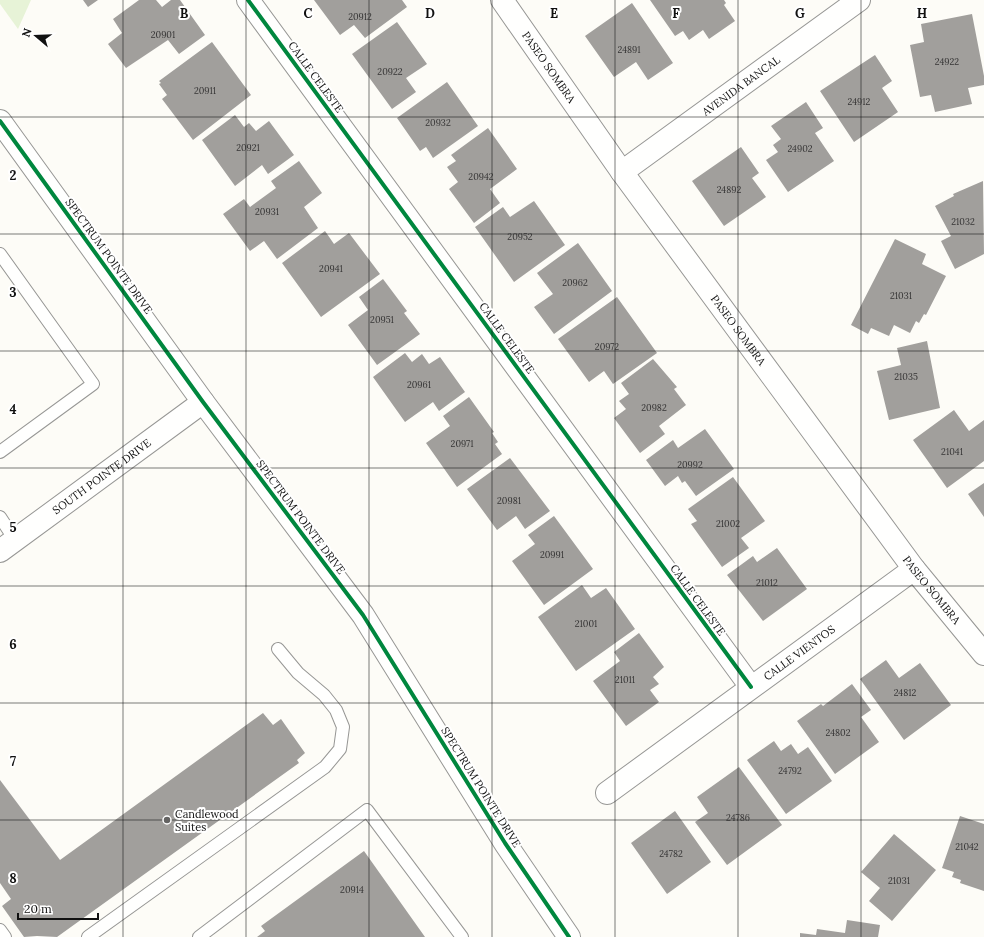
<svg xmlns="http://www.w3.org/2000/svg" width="984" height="937" font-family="Lora,serif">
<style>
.green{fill:#e7f3d7}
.building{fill:#a19f9c}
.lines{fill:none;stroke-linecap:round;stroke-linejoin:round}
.service-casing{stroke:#979795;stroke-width:14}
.minor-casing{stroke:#979795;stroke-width:24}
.tertiary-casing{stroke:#979795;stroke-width:24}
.service{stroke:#fffffe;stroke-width:12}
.minor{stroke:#fffffe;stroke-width:22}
.tertiary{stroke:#fffffe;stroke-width:22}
.cycleway-casing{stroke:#fff;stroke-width:6}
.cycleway{stroke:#00873e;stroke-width:4}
.grid{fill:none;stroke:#111;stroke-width:1;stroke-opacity:0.55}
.poi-dot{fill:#646362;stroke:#fff;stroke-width:1.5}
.labels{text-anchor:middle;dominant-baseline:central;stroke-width:4;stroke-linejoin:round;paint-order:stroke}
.number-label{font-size:9px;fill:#353434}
.street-label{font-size:11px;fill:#111;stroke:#fff}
.poi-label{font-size:11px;fill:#111;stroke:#fff;text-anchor:start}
.grid-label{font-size:13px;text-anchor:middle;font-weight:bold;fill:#111;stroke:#fff;stroke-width:4;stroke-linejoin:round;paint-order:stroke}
</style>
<rect width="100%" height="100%" fill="#fdfcf7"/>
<path class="green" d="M0,0H31L18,29L0,4Z"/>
<path class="building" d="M83,0H98L88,7Z
M139,0H156L162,7L171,0H180L205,35L179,54L168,40L126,68L108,44L122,33L113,19Z
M314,0H402L407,7L365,38L354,25L340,35Z
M650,0H724L726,3L724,5L735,21L709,39L703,30L689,40L683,31L675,36Z
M632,3L673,63L648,80L636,62L614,77L585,36Z
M972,14L984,76V85L968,88L972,104L935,112L931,95L920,97L910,45L924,42L921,24Z
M397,22L427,64L406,78L416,92L392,109L352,54Z
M212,42L251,95L193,140L162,99L167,95L159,84L161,83L159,81Z
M875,55L892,81L882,88L898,112L854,142L820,91Z
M447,82L478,126L433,158L426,147L420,151L397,118Z
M806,102L823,128L815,133L834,161L788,192L766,160L778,152L773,145L781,139L771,126Z
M235,115L244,127L249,123L256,131L269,121L294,155L268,174L262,165L235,186L202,140Z
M488,128L517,169L490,189L500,203L474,223L449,189L458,182L447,167L456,161L451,155Z
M741,147L759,173L752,178L766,197L724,226L692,181Z
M299,161L322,193L304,207L318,228L277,259L264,241L250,251L223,214L244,199L250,207L276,188L271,181Z
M983,181L984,254L955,269L941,241L951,236L935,206L954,196L953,194Z
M534,201L565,245L514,282L475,227L503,207L510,217Z
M325,231L334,244L349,233L380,274L321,317L282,263Z
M895,239L926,254L922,264L946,276L926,315L924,314L919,323L916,321L910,333L894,325L889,336L871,328L868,334L851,325Z
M578,243L612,291L554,334L534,307L553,294L537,273Z
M383,279L407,311L404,313L420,334L377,365L348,325L368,310L359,297Z
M617,297L657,353L613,384L604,371L589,382L558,339Z
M927,341L940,408L889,420L877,371L901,365L897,348Z
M405,353L412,362L422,354L429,364L440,357L465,392L439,411L433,402L405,422L373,377Z
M653,359L677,387L674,389L686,405L659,426L665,434L640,453L614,418L626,409L619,401L629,394L621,383Z
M469,397L494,432L492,433L498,442L495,444L502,454L457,487L426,443L450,426L443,416Z
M954,410L969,431L984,420V461L947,488L913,440Z
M705,429L734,469L696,496L685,481L682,483L678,476L665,486L646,460L673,440L678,448Z
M510,458L550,511L525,529L516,516L497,530L467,489Z
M733,477L765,521L741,538L749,548L722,567L691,524L697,521L688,509Z
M984,483V517L968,494Z
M554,516L593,569L544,605L512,561L535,544L528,535Z
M777,548L807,589L763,621L727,575L753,556L757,562Z
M582,585L591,598L606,588L635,629L576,671L538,617Z
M639,633L664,667L653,677L659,684L650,690L659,702L626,726L593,681L620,661L614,652Z
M886,660L899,678L920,663L951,705L904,740L860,679Z
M852,684L871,710L861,717L879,742L835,774L797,721L821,704L823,706Z
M263,713L273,725L281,719L305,753L297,760L299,763L57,937L37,936L24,937L2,906L11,899L0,883V780L60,860Z
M774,741L781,751L791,744L798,754L808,747L832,781L786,814L747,760Z
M739,767L782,825L727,865L695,822L708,813L697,797Z
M675,811L711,862L667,894L631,843Z
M960,816L984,824V891L960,883L961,880L952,877L954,872L942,868Z
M894,834L936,870L892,921L869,901L880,888L861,872Z
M364,851L425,937H257L265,931L261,926Z
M847,920L880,925L878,937H800V933L816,935L817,929L845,933Z"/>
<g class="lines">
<defs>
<path id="service" d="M0,254L93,384L0,452
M0,517L15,540
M0,930L5,937
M88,937L325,767L340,749L343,727L336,710L324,695L298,673L278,649
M199,937L367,810L462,937"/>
<g id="minor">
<path d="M248,0L751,687"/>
<path d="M0,121L203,402L363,615L505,843L569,937"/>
<path id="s1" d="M622,172L859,0"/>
<path id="s2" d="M0,551L203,402"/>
<path id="s3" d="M607,793L914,569"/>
</g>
<g id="tertiary">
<path id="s4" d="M502,0L622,172L914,569L984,654"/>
</g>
</defs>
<use href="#service" class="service-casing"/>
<use href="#minor" class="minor-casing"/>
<use href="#tertiary" class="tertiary-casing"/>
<use href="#service" class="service"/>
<use href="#minor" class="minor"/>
<use href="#tertiary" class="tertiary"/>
<defs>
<path id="cycleway" d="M248,0L751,687
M0,121L203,402L363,615L505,843L569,937"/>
</defs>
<use href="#cycleway" class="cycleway-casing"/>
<use href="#cycleway" class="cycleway"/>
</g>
<path class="grid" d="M123,0V937M246,0V937M369,0V937M492,0V937M615,0V937M738,0V937M861,0V937M0,117H984M0,234H984M0,351H984M0,468H984M0,586H984M0,703H984M0,820H984"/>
<circle class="poi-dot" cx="167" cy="820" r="4"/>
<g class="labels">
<g class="number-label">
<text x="360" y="16">20912</text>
<text x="163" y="34">20901</text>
<text x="629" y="49">24891</text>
<text x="947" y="61">24922</text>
<text x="390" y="71">20922</text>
<text x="205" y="90">20911</text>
<text x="859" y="101">24912</text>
<text x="438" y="122">20932</text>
<text x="248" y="147">20921</text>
<text x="800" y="148">24902</text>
<text x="481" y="176">20942</text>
<text x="729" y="189">24892</text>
<text x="267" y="211">20931</text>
<text x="963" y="221">21032</text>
<text x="520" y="236">20952</text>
<text x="331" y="268">20941</text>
<text x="575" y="282">20962</text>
<text x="901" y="295">21031</text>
<text x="382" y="319">20951</text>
<text x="607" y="346">20972</text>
<text x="906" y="376">21035</text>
<text x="419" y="384">20961</text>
<text x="654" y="407">20982</text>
<text x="462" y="443">20971</text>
<text x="952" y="451">21041</text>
<text x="690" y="464">20992</text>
<text x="509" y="500">20981</text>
<text x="728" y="523">21002</text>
<text x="552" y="554">20991</text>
<text x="767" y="582">21012</text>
<text x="586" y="623">21001</text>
<text x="625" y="679">21011</text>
<text x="905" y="692">24812</text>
<text x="838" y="732">24802</text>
<text x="790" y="770">24792</text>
<text x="738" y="817">24786</text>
<text x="967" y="846">21042</text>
<text x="671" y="853">24782</text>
<text x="899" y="880">21031</text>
<text x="352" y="889">20914</text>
</g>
<g class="street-label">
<text stroke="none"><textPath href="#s4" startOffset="82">PASEO SOMBRA</textPath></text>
<text transform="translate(316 77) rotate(54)">CALLE CELESTE</text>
<text stroke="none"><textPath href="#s1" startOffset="147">AVENIDA BANCAL</textPath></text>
<text transform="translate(109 256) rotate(54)">SPECTRUM POINTE DRIVE</text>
<text stroke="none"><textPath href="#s4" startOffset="406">PASEO SOMBRA</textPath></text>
<text transform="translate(507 338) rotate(54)">CALLE CELESTE</text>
<text stroke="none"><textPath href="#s2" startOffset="126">SOUTH POINTE DRIVE</textPath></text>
<text transform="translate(301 517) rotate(53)">SPECTRUM POINTE DRIVE</text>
<text stroke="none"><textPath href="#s4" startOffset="730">PASEO SOMBRA</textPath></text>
<text transform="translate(698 600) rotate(54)">CALLE CELESTE</text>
<text stroke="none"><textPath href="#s3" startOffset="238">CALLE VIENTOS</textPath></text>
<text transform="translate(481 787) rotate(58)">SPECTRUM POINTE DRIVE</text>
</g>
<g class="poi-label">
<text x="175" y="814">Candlewood<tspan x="175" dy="13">Suites</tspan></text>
</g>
</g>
<g class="grid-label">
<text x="184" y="18">B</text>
<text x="308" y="18">C</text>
<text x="430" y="18">D</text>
<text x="554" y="18">E</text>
<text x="676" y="18">F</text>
<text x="800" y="18">G</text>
<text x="922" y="18">H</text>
<text x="13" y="180">2</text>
<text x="13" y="297">3</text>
<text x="13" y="414">4</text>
<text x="13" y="532">5</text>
<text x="13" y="649">6</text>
<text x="13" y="766">7</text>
<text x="13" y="883">8</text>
</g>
<g transform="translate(36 36) rotate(289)" stroke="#ffffff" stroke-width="3" paint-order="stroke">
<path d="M0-3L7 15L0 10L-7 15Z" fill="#111111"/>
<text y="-6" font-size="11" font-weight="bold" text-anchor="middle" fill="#111111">N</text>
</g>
<path d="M18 913v6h80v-6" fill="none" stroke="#111111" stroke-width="2"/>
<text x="24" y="913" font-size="12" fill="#111111" stroke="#ffffff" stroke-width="3" paint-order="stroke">20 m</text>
</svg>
